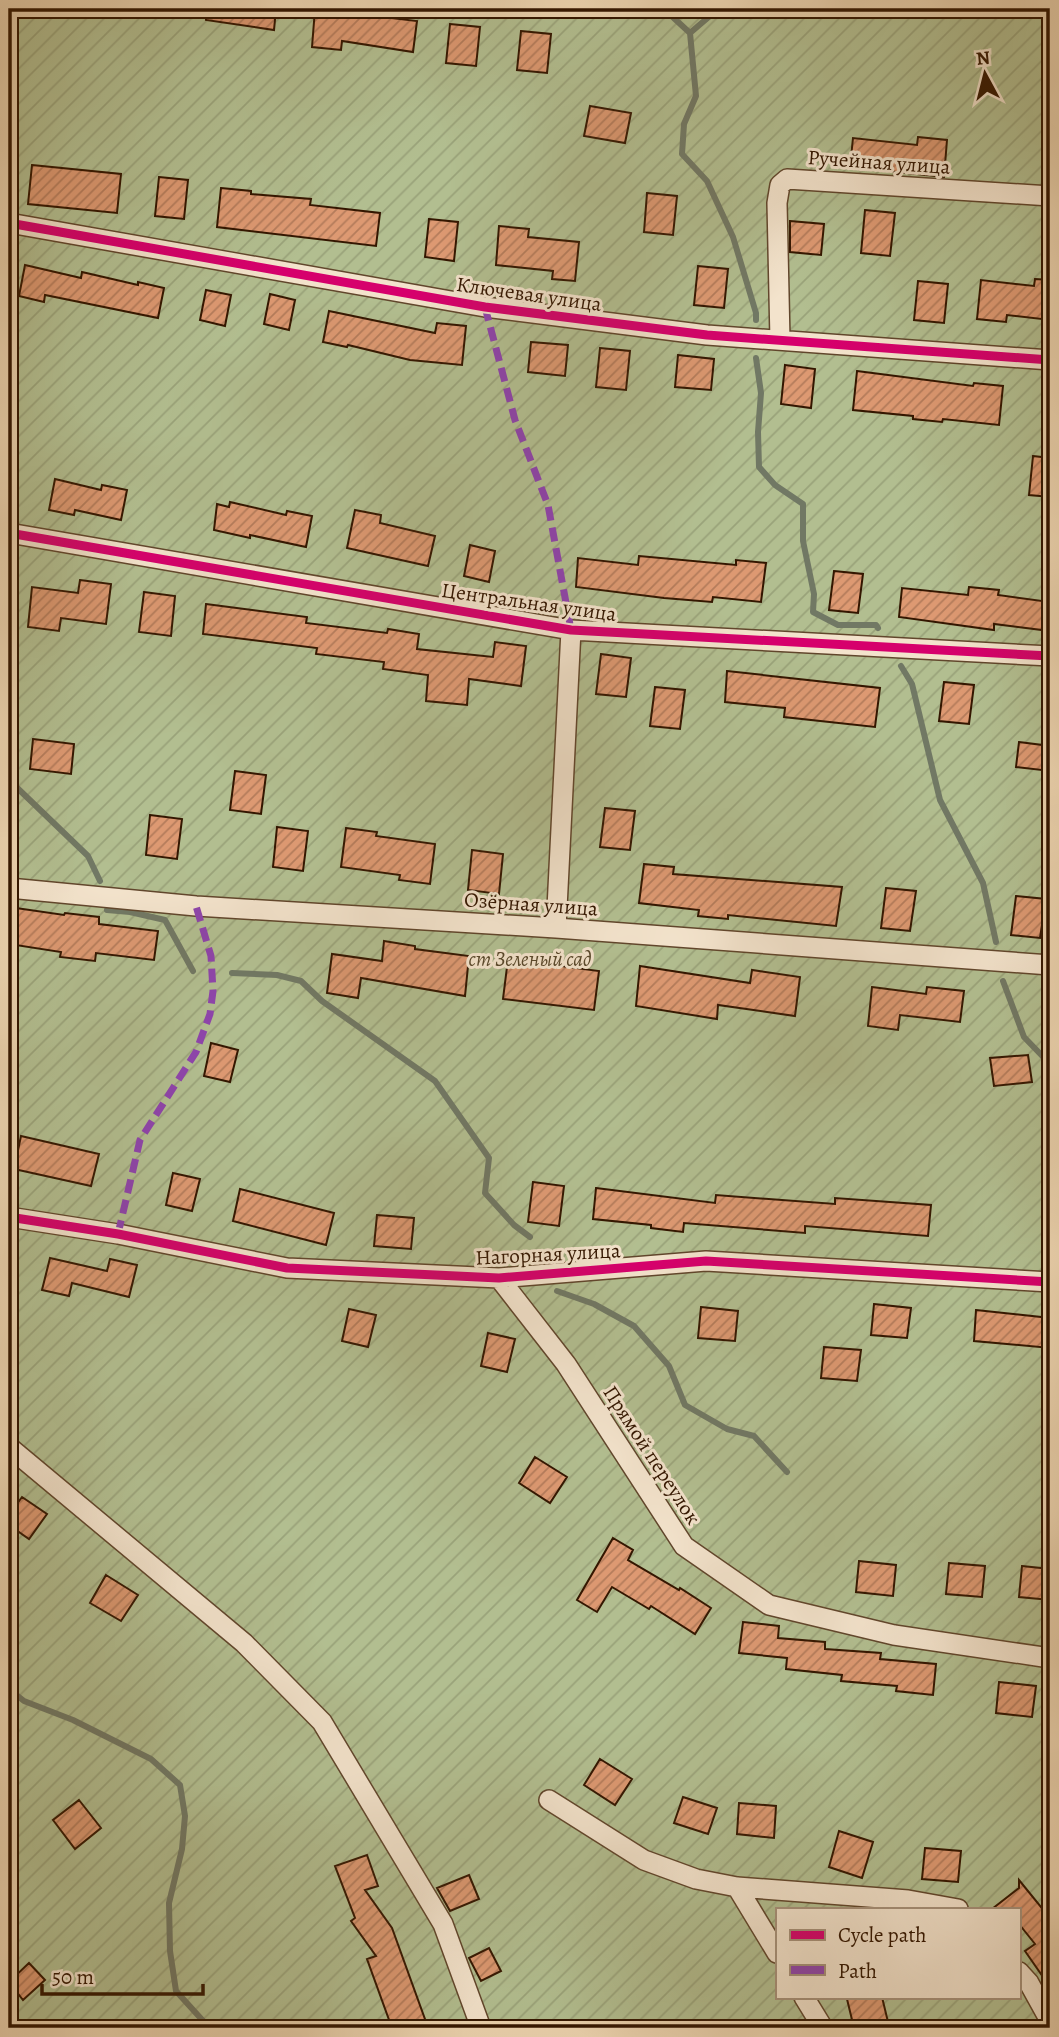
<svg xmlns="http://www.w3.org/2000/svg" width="1059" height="2037" font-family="Alegreya,serif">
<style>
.garden{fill:url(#garden-furrows);stroke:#726a48;stroke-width:2;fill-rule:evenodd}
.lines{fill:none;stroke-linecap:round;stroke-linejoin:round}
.stream{stroke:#717864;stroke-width:6}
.building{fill:url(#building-hatch);stroke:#331600;stroke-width:2}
.minor-casing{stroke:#61462c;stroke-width:22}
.minor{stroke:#f3e3cc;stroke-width:19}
.quiet{stroke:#8e44ad;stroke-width:7;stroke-dasharray:14 7;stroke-linecap:butt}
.cycleway-casing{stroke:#f3e3cc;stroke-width:13}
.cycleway{stroke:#d6006c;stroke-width:9}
.labels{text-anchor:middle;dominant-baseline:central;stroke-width:6;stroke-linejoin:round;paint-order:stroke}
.street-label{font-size:21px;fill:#331600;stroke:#f3e3cc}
.park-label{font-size:21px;font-style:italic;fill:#59482b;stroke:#f3e3cc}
</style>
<defs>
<pattern id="garden-furrows" width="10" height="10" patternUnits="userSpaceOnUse" patternTransform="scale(1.75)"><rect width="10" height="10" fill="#b2be90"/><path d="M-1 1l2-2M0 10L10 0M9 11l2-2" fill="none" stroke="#9aa37a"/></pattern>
<pattern id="building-hatch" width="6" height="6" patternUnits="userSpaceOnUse" patternTransform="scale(1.75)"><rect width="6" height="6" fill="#dd9972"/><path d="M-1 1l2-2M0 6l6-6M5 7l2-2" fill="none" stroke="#b47c5b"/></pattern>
</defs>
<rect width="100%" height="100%" fill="#ecd4b0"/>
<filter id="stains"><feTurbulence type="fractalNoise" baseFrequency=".00286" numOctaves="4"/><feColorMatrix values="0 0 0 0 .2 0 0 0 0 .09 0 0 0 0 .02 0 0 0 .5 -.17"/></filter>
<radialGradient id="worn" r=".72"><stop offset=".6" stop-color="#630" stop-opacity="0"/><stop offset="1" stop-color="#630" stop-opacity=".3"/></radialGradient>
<path class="garden" d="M9,9H1050V2028H9ZM777,1909H1019V1997H777Z"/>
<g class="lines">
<path class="stream" d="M664,9L690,33L718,9
M1020,9L1050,19
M690,33L696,96L684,124L682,154L707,181L733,237L756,313V320
M756,358L761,393L758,432L759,467L775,485L803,504V541L814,594L813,612L838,625H876L878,628
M901,666L912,684L940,800L983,883L996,942
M9,780L88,856L100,881
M107,910L130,912L165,920L193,971
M232,973L277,975L301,981L322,1001L435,1081L489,1158L485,1193L514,1225L530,1237
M1003,981L1024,1037L1050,1064
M557,1291L594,1304L634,1326L669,1366L685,1405L727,1429L754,1436L787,1472
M9,1689L24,1701L73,1720L151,1759L180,1785L185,1816L182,1849L169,1903L170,1951L176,1991L205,2023L206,2028"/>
</g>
<path class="building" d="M207,9H276L274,30L206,20Z
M315,9L417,21L413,52L342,41L341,50L312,47Z
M450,24L480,27L476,66L446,63Z
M521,31L551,34L547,73L517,70Z
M590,106L631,113L625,143L584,136Z
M918,137L947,140L944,177L850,167L853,138L917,145Z
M32,165L121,174L117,213L28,204Z
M159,177L188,180L184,219L155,216Z
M221,188L251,191V194L311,199L310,205L380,213L376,246L217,227Z
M647,193L677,196L673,235L644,232Z
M865,210L895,213L890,256L861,253Z
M429,219L458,222L454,261L425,257Z
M790,221L824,224L821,255L790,252Z
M499,226L529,229L528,237L579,242L575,281L552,279L553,271L496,265Z
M25,265L81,278L82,272L138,285V282L164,288L158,318L45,295L44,302L19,296Z
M698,266L728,269L724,308L694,305Z
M1035,279L1050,280V320L1007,315L1006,322L977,319L981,280L1034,286Z
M918,281L948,284L944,323L914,320Z
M206,290L231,295L225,326L200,320Z
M270,294L295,300L289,330L264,324Z
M329,311L435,333L437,323L466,326L462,365L410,360L348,345L347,347L323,342Z
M531,342L568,345L565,376L528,372Z
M600,348L630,351L626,390L596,387Z
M678,355L714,359L711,390L675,387Z
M785,365L815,369L811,408L781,404Z
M857,371L973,386L974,383L1003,386L999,425L943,419L942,422L913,419V416L853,410Z
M1033,456L1050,458V497L1029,495Z
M55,479L101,490L102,485L127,490L121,520L75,510L74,515L49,510Z
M230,502L286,515L287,511L312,516L306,547L250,535V538L214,530L217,504L229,507Z
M355,510L381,515L380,523L435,536L428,566L347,548Z
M470,545L495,551L489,582L464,576Z
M639,556L736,565V560L766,563L761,602L713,597L712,602L664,598L576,587L578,558L638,565Z
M834,571L863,574L858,613L829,610Z
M80,580L111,584L106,624L61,618L59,631L28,627L32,587L78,593Z
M969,587L999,590L998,595L1050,602V631L994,624V630L899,617L902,588L968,595Z
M144,592L175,596L171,636L139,632Z
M206,604L307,617L306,623L387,633L388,629L419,634L417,649L493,657L495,642L526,646L521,686L469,679L467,705L426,701L428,675L383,669L384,662L316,654L317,648L203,634Z
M601,654L631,658L626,697L596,694Z
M727,671L880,688L875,727L784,717L785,708L725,702Z
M944,682L974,685L969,724L939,721Z
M655,687L685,690L680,729L650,726Z
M33,739L74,744L71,774L30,769Z
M1019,742L1050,746V771L1016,767Z
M235,771L266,775L261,814L230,810Z
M605,808L635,811L630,850L600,847Z
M150,815L182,819L177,859L146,855Z
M277,827L308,831L303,871L273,867Z
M346,828L377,832L376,836L435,844L430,884L399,880L400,875L341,867Z
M472,850L503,854L499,894L468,890Z
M644,864L674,867L673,874L842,887L836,926L728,915V919L698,916L699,910L639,903Z
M886,888L916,891L910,931L881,928Z
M1016,896L1046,899L1040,938L1011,935Z
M9,907L64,915L65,913L99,917V924L158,931L154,960L96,953L95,961L60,957L61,952L9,944Z
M384,941L415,946V949L469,956L465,996L361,978L358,998L327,993L332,954L382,961Z
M508,959L599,971L594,1010L503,999Z
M640,966L750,983L752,970L800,977L795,1016L718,1005L717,1019L636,1006Z
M872,987L926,994L927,987L964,991L960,1022L900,1015L898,1030L868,1026Z
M211,1043L238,1050L230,1082L204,1076Z
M1028,1055L1032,1082L994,1086L990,1058Z
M21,1136L99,1154L91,1186L14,1169Z
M173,1173L200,1179L192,1211L166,1205Z
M533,1182L564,1186L559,1226L528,1222Z
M596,1188L715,1203L716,1195L835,1204V1198L931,1205L928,1236L805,1226V1233L684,1223L683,1232L651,1228V1225L593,1219Z
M240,1189L334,1213L326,1245L233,1221Z
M377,1215L414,1218L411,1249L374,1246Z
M50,1258L107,1271L110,1259L137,1265L129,1297L72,1283L69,1296L42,1290Z
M874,1304L911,1308L907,1338L871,1335Z
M701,1307L738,1311L735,1341L698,1338Z
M349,1309L376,1315L368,1347L342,1341Z
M976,1310L1050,1318V1348L974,1341Z
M488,1333L515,1339L507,1372L481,1366Z
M824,1347L861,1350L857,1381L821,1378Z
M535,1457L567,1477L550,1503L519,1483Z
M22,1497L47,1514L29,1539L9,1525V1515Z
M613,1538L633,1550L628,1560L679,1590L680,1588L711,1608L695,1634L651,1606L649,1609L612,1587L597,1612L577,1600Z
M859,1561L896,1565L893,1596L856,1592Z
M949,1563L985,1566L982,1597L946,1594Z
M1022,1566L1050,1569V1600L1019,1597Z
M106,1575L138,1595L121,1621L90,1603Z
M743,1622L779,1626L778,1638L825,1642V1649L881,1653L880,1659L936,1664L933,1695L896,1691L897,1686L841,1681L842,1675L786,1669L787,1658L739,1653Z
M999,1682L1036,1686L1032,1717L996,1713Z
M600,1759L632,1779L615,1805L584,1785Z
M683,1797L717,1808L708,1834L674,1823Z
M79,1800L101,1828L75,1849L53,1820Z
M739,1803L776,1806L774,1838L737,1834Z
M839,1831L873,1842L862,1878L829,1867Z
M925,1848L961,1851L958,1882L922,1879Z
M367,1855L378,1886L365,1890L392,1928L426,2022L409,2028H392L367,1959L376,1956L351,1921L355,1918L335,1866Z
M469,1875L479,1899L450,1911L437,1888Z
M1019,1880L1050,1918V1987L1025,1951L1035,1944L1019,1924V1909H992L1019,1888Z
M489,1948L501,1971L481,1981L469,1958Z
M29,1963L45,1980L23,2000L9,1982Z
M858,1997H882L888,2022L854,2028L847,1999Z"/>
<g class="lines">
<defs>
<path id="minor" d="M9,223L485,307L707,335L1050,360
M780,340L777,203L780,185L787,179L1050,196
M9,533L571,630L1050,656
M9,888L196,906L556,928L1050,965
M556,928L571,630
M9,1217L118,1234L287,1268L499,1278L706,1261L1050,1282
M499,1278L566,1364L684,1546L769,1605L894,1635L1050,1658
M9,1447L244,1643L322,1722L443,1924L481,2028
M549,1800L644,1860L696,1879L737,1887L908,1900L958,1909
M737,1887L777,1953
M1019,1972L1029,1983L1050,2021
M804,1997L823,2028"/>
</defs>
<use href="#minor" class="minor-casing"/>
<use href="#minor" class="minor"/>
<path class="quiet" d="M485,307L515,420L548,505L571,630
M118,1234L140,1140L196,1052L210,1014L213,991L211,956L196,906"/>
<defs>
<path id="cycleway" d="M9,223L485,307L707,335L1050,360
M9,533L571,630L1050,656
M9,1217L118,1234L287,1268L499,1278L706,1261L1050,1282"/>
</defs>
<use href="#cycleway" class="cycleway-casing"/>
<use href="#cycleway" class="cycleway"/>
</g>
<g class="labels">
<g class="street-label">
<text transform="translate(879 162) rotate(4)">Ручейная улица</text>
<text transform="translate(529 294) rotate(8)">Ключевая улица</text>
<text transform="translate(529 602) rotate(8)">Центральная улица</text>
<text transform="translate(531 904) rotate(4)">Озёрная улица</text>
<text transform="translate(548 1254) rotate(-3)">Нагорная улица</text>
<text transform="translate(652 1455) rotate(57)">Прямой переулок</text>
</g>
<g class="park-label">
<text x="530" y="959">ст Зеленый сад</text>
</g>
</g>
<rect width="1059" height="2037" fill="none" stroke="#ecd4b0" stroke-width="35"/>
<rect x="10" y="10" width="1038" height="2016" fill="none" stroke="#331600" stroke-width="3.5"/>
<rect x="18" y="18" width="1024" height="2002" fill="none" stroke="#331600" stroke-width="2"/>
<rect x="776" y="1908" width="245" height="91" fill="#f3e3cc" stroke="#a6917a" stroke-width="2"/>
<rect x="790" y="1930" width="35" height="10" fill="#d6006c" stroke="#a6917a" stroke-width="2"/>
<text x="838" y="1942" font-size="21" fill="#331600">Cycle path</text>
<rect x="790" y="1965" width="35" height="10" fill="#8e44ad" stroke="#a6917a" stroke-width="2"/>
<text x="838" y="1978" font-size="21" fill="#331600">Path</text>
<g transform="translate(985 74) rotate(353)" stroke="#f3e3cc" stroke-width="5" paint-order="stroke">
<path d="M0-5L12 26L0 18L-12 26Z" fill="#331600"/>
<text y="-10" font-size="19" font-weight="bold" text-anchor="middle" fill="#331600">N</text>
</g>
<path d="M42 1984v10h161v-10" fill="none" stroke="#331600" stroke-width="3.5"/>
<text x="52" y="1984" font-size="21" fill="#331600" stroke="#f3e3cc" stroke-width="5" paint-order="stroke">50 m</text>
<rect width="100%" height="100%" filter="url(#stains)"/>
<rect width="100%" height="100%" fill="url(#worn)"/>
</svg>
